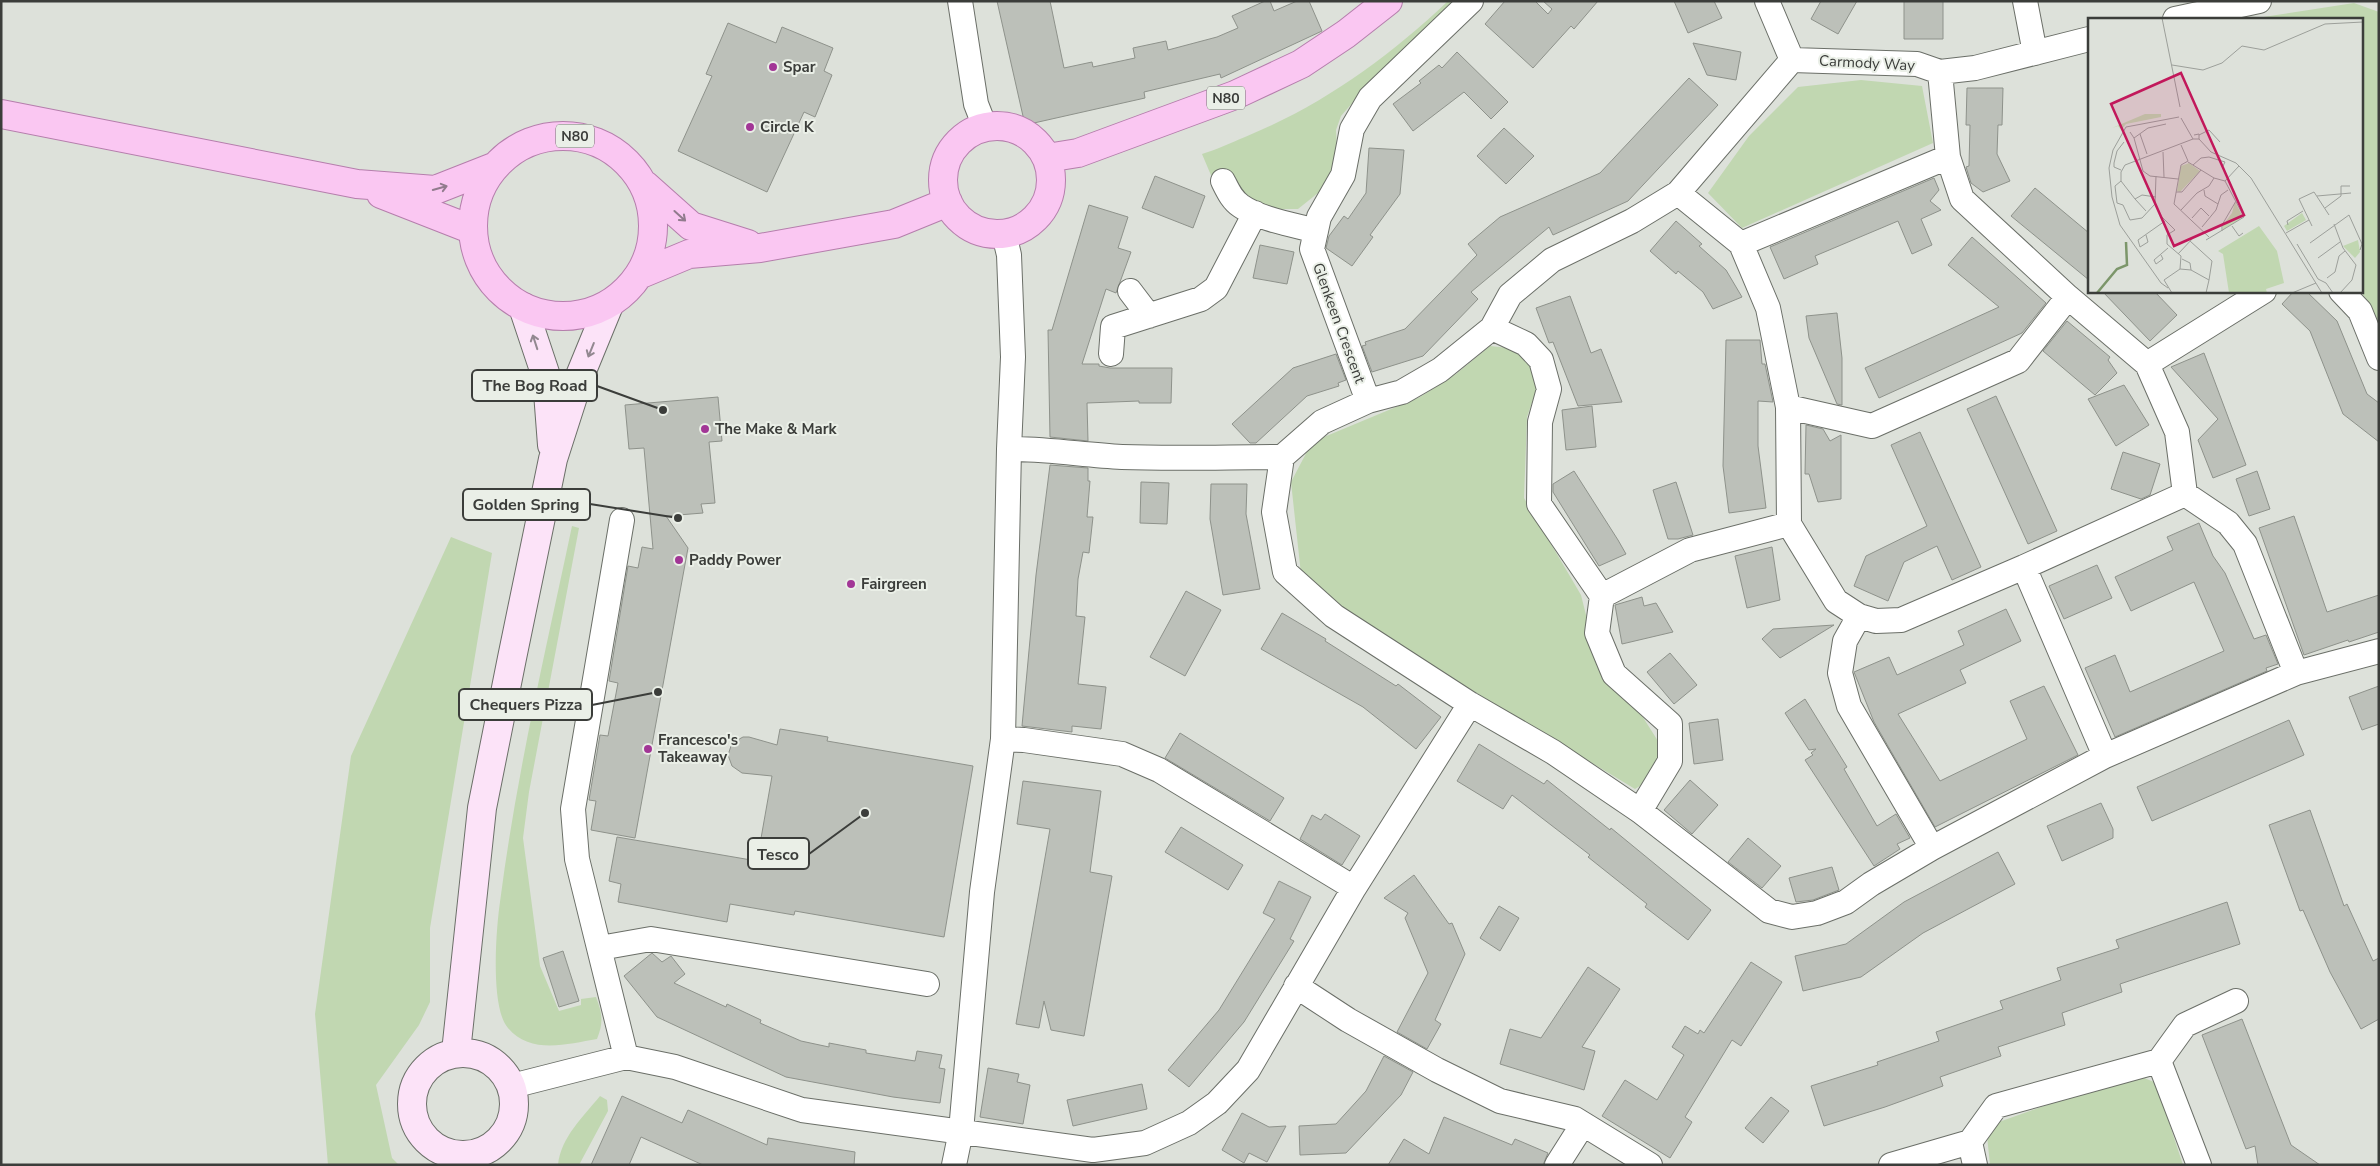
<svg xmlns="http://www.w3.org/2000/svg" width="2380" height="1166" font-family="'Nunito Sans',sans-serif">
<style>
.green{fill:#c1d7b1}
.building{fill:#bcc0b9;stroke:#8e928b}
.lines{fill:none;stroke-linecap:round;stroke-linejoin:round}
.street-casing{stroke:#6b6f68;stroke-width:26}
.secondary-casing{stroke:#6b6f68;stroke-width:30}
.primary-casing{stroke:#b57eac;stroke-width:30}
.street{stroke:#fff;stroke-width:24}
.secondary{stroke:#fce3f8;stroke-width:28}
.primary{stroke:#fac7f2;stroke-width:28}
.oneway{stroke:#917b8d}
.oneway2{stroke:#928890}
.poi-dot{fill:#a23696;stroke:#eaefe7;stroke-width:2}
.labels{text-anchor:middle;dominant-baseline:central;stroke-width:4;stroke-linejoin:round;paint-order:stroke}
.shield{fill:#eaefe7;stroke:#70726e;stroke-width:1}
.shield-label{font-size:14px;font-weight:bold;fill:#3b3d3a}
.street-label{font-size:15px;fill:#3b3d3a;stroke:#eaefe7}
.poi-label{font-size:15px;font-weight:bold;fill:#3b3d3a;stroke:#eaefe7;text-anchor:start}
.inset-river{fill:none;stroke:#7c966a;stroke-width:2.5}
.inset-road{fill:none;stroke:#9c9f9a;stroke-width:1}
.view{fill:#c2185b;fill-opacity:0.15;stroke:#c2185b;stroke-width:2.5}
.inset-edge{fill:none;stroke:#3b3d3a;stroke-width:2.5}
.leader{fill:none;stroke:#3b3d3a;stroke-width:2}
.callout-dot{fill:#3b3d3a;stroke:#eaefe7;stroke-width:2}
.callout{fill:#eaefe7;stroke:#3b3d3a;stroke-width:2}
.callout-label{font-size:16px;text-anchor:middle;font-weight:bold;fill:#3b3d3a}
</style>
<rect width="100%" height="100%" fill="#dde1da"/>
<path class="green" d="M1448,1H1464L1361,93L1341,116L1336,130L1337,151L1332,172L1323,189L1298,209H1278L1260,205L1213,180L1202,154C1216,150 1230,143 1245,137C1321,106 1388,58 1448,1Z
M2354,3L2379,12V325L2368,301L2360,291H2361V19H2250Z
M1861,80L1922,86L1933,143L1742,228L1708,193L1749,136L1798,87Z
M1490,346L1508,348L1522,355L1532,369L1537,388L1527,417L1524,498L1581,595L1591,635L1663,749L1649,780L1635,789L1338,609L1301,574L1291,482L1312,442L1420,397L1456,374Z
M572,526L579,528L529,792L523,838L540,966L559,1011L581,1005V999L596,997C602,1013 604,1022 597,1039C567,1044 531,1055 508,1028C490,1008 496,929 500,902C516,776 546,649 572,526Z
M451,537L492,553L430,928V1002L419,1025L376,1085L392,1158L399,1165H328L315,1014L351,756Z
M2137,1075L2154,1082L2158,1089L2183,1165H1990L1987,1136L1996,1123L2126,1077Z
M600,1096L607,1100L608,1111L579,1165H558C561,1137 583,1117 600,1096Z"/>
<path class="building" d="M997,1H1050L1064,68L1092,62L1093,67L1135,58L1133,48L1166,41L1168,50L1217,37L1238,28L1232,16L1265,1H1270L1274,11L1297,1H1309L1322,31L1221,78L1220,74L1144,92L1145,98L1025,125Z
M1505,1H1535L1548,14L1552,9L1543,1H1598L1574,29L1571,26L1533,68L1485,24Z
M1674,1H1714L1722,18L1688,33Z
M1821,1H1857L1838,34L1811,19Z
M1904,1H1943V39H1904Z
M728,23L776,43L782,27L833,48L824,71L832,75L815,117L804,112L767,192L678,151L712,76L706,74Z
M1693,43L1741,52L1736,80L1707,75Z
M1457,52L1508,102L1491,119L1464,92L1413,131L1393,104L1421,83L1419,81L1439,65L1442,68Z
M1689,78L1718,105L1628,201L1553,235L1549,227L1471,292L1478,299L1423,356L1372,372L1362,346L1366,345L1365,342L1405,329L1477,255L1468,244L1500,217L1600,173Z
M1967,88H2003L2002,125H1998L1997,154L2010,181L1983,192L1971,183L1966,167L1969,166L1970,125H1966Z
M1504,128L1534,156L1506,184L1477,156Z
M1369,148L1404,150L1400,194L1370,235L1373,237L1352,266L1326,248L1329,236L1344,216L1348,219L1366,193Z
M1155,176L1205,196L1193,228L1142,208Z
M1934,178L1939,190L1930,201L1941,210L1921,219L1932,245L1912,254L1898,221L1815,256L1818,264L1784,279L1770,247Z
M2035,188L2089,233V280L2011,216Z
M1089,205L1128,217L1118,248L1131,252L1116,293L1106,289L1082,364H1099V366L1110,368H1172L1171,403H1139V401L1087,403L1088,441L1050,437L1048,330H1052Z
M1676,221L1702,244L1699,246L1726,270L1742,297L1713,309L1703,292L1678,271L1676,274L1650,251Z
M1972,237L2046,303L2022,333L1879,398L1865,368L1999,307L1948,265Z
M1260,245L1294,252L1287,284L1253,278Z
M2102,291H2154L2177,315L2150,341Z
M2294,291H2306L2337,321L2367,394L2379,403V442L2343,414L2310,331L2282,304Z
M1570,296L1591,353L1601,349L1622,402L1578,406L1553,342L1549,343L1536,308Z
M1837,313L1842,358V405L1837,404L1809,338L1806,316Z
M2067,321L2110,357L2108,360L2117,373L2095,395L2043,351Z
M1726,340H1760L1762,364H1765L1773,402L1758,401V446L1766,508L1729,513L1723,466Z
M2204,353L2246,465L2213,478L2198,440L2218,419L2171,367Z
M1336,354L1346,380L1338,383L1339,386L1307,396L1256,443H1250L1232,424L1293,368Z
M2124,385L2149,425L2116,446L2088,399Z
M1996,396L2057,531L2028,544L1967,409Z
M718,397L722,441L709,442L715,503L701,504L703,513L666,516L688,548L635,838L591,830L596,801L589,800L600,735L608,736L618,683L609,681L628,566L638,568L642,547L653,549L644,448L629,449L625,405Z
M1592,406L1596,447L1566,450L1562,410Z
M1806,425L1823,429L1830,441L1841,435V499L1818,502L1809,474H1805Z
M1920,432L1981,567L1952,580L1937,546L1904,562L1888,601L1854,586L1866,556L1927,526L1891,445Z
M2123,452L2160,464L2150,495L2141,499L2111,489Z
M1050,465L1088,468V481H1090L1087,517H1093L1089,553L1083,552L1078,579L1076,616L1085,617L1078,684L1106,687L1101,729L1072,726V732L1022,726L1036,575Z
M1574,471L1618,540L1626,554L1599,566L1553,492V484Z
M2257,471L2270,509L2249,516L2236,479Z
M1141,482L1169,483L1167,524L1140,523Z
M1676,482L1693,535L1678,539H1668L1653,490Z
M1211,484H1247L1246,514L1260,589L1223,595L1210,519Z
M2294,516L2327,612L2379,595V632L2349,642L2348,640L2304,655L2259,528Z
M2199,523L2213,556L2225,573L2254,639L2266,635L2278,664L2266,668L2267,671L2115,737L2085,668L2115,655L2130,692L2224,651L2194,582L2131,611L2115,577L2173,550L2167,537Z
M1772,547L1780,600L1747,608L1735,556Z
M2097,565L2112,598L2064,619L2049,586Z
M1186,591L1221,610L1185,676L1150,657Z
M1642,597L1644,606L1656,603L1673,632L1622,644L1615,605Z
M2006,609L2021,641L1960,670L1966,683L1898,714L1940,781L2027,739L2010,701L2044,686L2078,755L1935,827L1874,722L1854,672L1889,657L1897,675L1964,645L1958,631Z
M1282,613L1326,639L1325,641L1396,686L1398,684L1441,717L1416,749L1363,707L1261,649Z
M1834,625L1780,658L1762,639L1773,629Z
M1670,653L1697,685L1674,704L1647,672Z
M2379,686V724L2362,730L2349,697Z
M1805,699L1847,767L1844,769L1877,826L1896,814L1910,838L1897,844L1900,849L1874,866L1805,760L1813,755L1811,753L1816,749L1809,750L1785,713Z
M1718,719L1723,760L1694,764L1689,723Z
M2289,720L2304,755L2152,821L2137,787Z
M780,729L828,737L827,741L973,766L944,937L795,911L794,915L730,904L727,922L618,902L621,884L609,881L617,837L757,861L772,776L742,773L732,766L728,755L732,743L743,737H749L777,745Z
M1180,733L1284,798L1270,821L1165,758Z
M1479,744L1544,784L1547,780L1610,830L1611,828L1711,910L1688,940L1645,907L1647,904L1588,857L1590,855L1512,795L1503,809L1457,781Z
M1690,780L1718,805L1692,834L1664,810Z
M1023,781L1101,791L1090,872L1112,876L1084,1036L1051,1030L1044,1001L1039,1028L1016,1024L1050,829L1017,824Z
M2101,803L2113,829V838L2062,861L2047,826Z
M2310,810L2344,906L2347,904L2373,961L2379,958V1019L2361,1029L2330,972L2303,910L2300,911L2269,825Z
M1325,814L1360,836L1342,865L1300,839L1312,815L1321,820Z
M1181,827L1243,865L1228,890L1165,852Z
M1748,838L1781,866L1762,888L1728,862Z
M1998,852L2015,884L1923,933L1861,977L1803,991L1795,956L1846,944L1904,902Z
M1832,867L1839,890L1813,900L1796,902L1789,878Z
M1414,875L1449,924L1452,923L1465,954L1435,1020L1441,1024L1427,1049L1397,1032L1428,973L1405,918L1408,913L1384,898Z
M1279,881L1311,897L1290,939L1294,941L1244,1022L1189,1087L1168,1070L1219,1010L1275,919L1263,913Z
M2227,902L2240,944L2120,984L2122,992L2062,1013L2065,1025L1998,1047L2001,1056L1940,1077L1943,1086L1885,1107L1824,1126L1811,1086L1878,1065L1877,1062L1939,1041L1936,1032L2003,1009L2000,1001L2061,980L2057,968L2119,948L2116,940Z
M1499,906L1519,918L1500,951L1480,938Z
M563,951L579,1001L559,1007L543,958Z
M652,953L662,962L671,956L685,974L674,983L726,1007L727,1004L761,1020L760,1023L801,1041L829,1047V1043L866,1050V1053L915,1061L917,1051L942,1055L939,1068L945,1069L940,1103L893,1097L786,1077L657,1017L624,976Z
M1751,962L1782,982L1741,1046L1732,1040L1685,1117L1692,1122L1670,1158L1602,1116L1625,1080L1657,1100L1684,1055L1672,1047L1685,1026L1698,1034L1700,1030L1704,1033Z
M1588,967L1620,989L1582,1047L1595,1051L1584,1090L1500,1064L1510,1029L1541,1038Z
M2242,1019L2291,1145L2320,1165H2258L2255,1146L2246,1149L2202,1035Z
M1384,1056L1413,1072L1401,1095L1346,1153L1300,1155L1299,1126L1336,1124L1366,1091Z
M988,1068L1019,1074L1017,1082L1030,1085L1023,1124L980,1117Z
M1142,1084L1147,1109L1073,1126L1067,1100Z
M622,1096L682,1123L688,1110L767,1145L768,1138L855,1152L854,1165H703L641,1137L629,1165H591Z
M1771,1097L1789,1111L1763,1143L1745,1128Z
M1242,1113L1269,1127L1286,1126L1267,1162L1249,1153L1244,1163L1222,1150Z
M1444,1117L1512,1145L1515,1139L1548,1153L1543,1165H1388L1404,1139L1429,1154Z"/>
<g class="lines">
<defs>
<path id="street" d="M960,1L976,104L985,127
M1767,1L1792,60
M2025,1L2035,53
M2175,19L2259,1
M1792,60L1678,193L1741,244L1768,308L1788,407L1789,524L1836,601L1859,616L1845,641L1840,673L1849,706L1932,848
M1792,60L1917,64L1940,72L1975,68L2089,39
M1940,72L1948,157L1962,199L2068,297L2147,364L2177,432L2185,494L2228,523L2245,544L2296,673
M1223,181C1228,191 1232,200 1241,206C1259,219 1294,225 1316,231
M1741,244L1948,157
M1130,291L1149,316
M2341,291L2360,311L2379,358
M1492,328L1526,344L1541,360L1549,389L1540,422L1539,504L1602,596L1597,633L1614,674L1670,724V761L1640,811
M1111,354L1113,327L1201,299L1216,288L1255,213
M2147,364L2264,291
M1368,401L1312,249L1319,217L1343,175L1352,129L1370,98L1471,1
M1788,407L1872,426L2018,361L2068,297
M1009,449C1047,449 1084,455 1122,457C1176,459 1229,457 1282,457L1274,512L1285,572L1334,616L1470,704L1553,752L1640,811L1769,911L1792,917L1817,913L1846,902L1871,884L1932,848L2105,756L2296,673L2379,651
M1282,457L1322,422L1368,401L1402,392L1440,370L1492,328L1510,295L1552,260L1632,221L1678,193
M622,520L573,809L577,859L626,1057
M1602,596L1690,550L1789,524
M1859,616L1876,621L1901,620L2024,567
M1003,739L1024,740L1122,754L1159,770L1354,888
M2105,756L2024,567L2185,494
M600,948L651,939L927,984
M1296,986L1348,1020L1437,1070L1500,1101L1575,1119L1650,1165
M2159,1061L2185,1025L2236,1001
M512,1086L626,1057L675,1067L802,1110L1093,1150L1145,1143L1189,1123L1217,1103L1248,1070L1354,888L1470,704
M1970,1142L1975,1165
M954,1165L961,1131L982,892L1003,739L1009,449L1013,357L1009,255L1004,234
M1557,1165L1583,1124
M1891,1165L1970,1142L1996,1106L2159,1061L2199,1165"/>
<path id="secondary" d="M523,307L547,379L552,445
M456,1052L482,808L512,658L553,459L579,378L609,305
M412 1104a51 51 0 1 1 102 0a51 51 0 1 1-102 0Z"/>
<path id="primary" d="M1,114L357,184L435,190L496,166
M943 180a54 54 0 1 1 108 0a54 54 0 1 1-108 0Z
M473 226a90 90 0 1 1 180 0a90 90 0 1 1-180 0Z
M1047,158L1078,153L1235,95L1301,64L1346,34L1388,1
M645,185L691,226L748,244
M381,194L473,230
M641,274L689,254L760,248L894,224L948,202"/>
</defs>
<use href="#street" class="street-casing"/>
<use href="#secondary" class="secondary-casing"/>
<use href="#primary" class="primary-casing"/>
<use href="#street" class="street"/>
<use href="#secondary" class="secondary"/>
<use href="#primary" class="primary"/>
</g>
<defs><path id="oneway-shaft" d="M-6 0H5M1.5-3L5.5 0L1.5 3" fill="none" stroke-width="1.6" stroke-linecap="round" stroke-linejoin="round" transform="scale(1.25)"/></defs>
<g class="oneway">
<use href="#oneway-shaft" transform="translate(440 188) rotate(-16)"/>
<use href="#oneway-shaft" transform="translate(680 216) rotate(42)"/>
</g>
<g class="oneway2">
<use href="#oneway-shaft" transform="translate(535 342) rotate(-108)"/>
<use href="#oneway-shaft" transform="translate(591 350) rotate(112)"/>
</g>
<g class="poi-dot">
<circle cx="773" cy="67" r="5"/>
<circle cx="750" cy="127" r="5"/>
<circle cx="705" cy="429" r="5"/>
<circle cx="679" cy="560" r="5"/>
<circle cx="851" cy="584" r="5"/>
<circle cx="648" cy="749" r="5"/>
</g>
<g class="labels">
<g class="shield">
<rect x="1207" y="86.5" width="38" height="23" rx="4"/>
<rect x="556" y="124.5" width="38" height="23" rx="4"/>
</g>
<g class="shield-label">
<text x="1226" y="98">N80</text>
<text x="575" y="136">N80</text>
</g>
<g class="street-label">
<text transform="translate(1867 63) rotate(3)">Carmody Way</text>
<text transform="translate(1339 323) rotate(70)">Glenkeen Crescent</text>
</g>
<g class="poi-label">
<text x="783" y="67">Spar</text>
<text x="760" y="127">Circle K</text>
<text x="715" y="429">The Make &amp; Mark</text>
<text x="689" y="560">Paddy Power</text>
<text x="861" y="584">Fairgreen</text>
<text x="658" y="740">Francesco's<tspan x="658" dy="17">Takeaway</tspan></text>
</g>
</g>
<g transform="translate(2088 18)">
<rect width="275" height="275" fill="#dde1da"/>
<path d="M57,96H73V99L38,106L33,112L30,108L24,110ZM101,145L112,153L92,174L89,173L93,148ZM147,184L155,199L135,212V207L144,195ZM214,195L218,202L199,213L196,208ZM171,208L189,233L196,265L178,271L179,275H141L135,236L130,233ZM270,222L272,234L267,240L255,228Z" fill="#c1d7b1"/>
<path class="inset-river" d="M9,275L29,251L39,247L38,224"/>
<path class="inset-road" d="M74,0L92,89M84,47L115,52L134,45L154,28L176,32L237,6L275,4M93,100L105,121H111V116L106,117M42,114L46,120L55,153L62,158L90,161M52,116L59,136M111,117L121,112L132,124M46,120L60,110L78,106M111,121L123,134L148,145L163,160L234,275M93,127L100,143L93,147L86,186L121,219M75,134L76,159M100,144L126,160M105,147L113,140L121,139L137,144L135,148M33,152L26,149V145L29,133L36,124M33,163L27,168L29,185L35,187M137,163L156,199M137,163L151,148M116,172L117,178L130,186M88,174H94L113,152M229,178L263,175M47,181L33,163V154L37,147L105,121M35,187L42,202L54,200L67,186L68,158M237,190L253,178V168H262M93,192L109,175L121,168L126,160L137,163M58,193L47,181L54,177L68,179M72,197L87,212L79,217V226L93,238L92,251M104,200L113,190L121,198M246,206L255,230L268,247L264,262L252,275M200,207L199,203L215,193M144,208L151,218L155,215M224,208L211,181L226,174L241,197M114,209L128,192L133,177L140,172M134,213V207L148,183M198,215L221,202M58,217L60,224L52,229L50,222L77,203M118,222L156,199M102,223L124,243L121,262M222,225L261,197L274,226L272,232M209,226L230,261L238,265L245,275M90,236L106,219M73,237L75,241L68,246L66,242L80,230M230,240L252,224M94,241L102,245L103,252M239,260L247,254L251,238L257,233M76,262L92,251L103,252L121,262L118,275M76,262L84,275M80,270L73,265L32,207L24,179L21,150L25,132L38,109L91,99M204,275L228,265"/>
<path class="view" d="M93,55L156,197L86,228L23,86Z"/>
<rect width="275" height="275" class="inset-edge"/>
</g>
<path class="leader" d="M663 410L597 386M678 518L590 504M658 692L592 705M865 813L809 854"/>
<g class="callout-dot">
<circle cx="663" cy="410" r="5"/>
<circle cx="678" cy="518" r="5"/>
<circle cx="658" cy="692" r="5"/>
<circle cx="865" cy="813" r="5"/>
</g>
<g class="callout">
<rect x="472" y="370" width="125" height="31" rx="5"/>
<rect x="463" y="489" width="127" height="31" rx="5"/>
<rect x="459" y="689" width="133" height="31" rx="5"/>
<rect x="748" y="838" width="61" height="31" rx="5"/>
</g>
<g class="callout-label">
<text x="535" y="391">The Bog Road</text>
<text x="526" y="510">Golden Spring</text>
<text x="526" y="710">Chequers Pizza</text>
<text x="778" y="860">Tesco</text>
</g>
<rect width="2380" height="1166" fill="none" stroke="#3b3d3a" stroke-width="5"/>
</svg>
